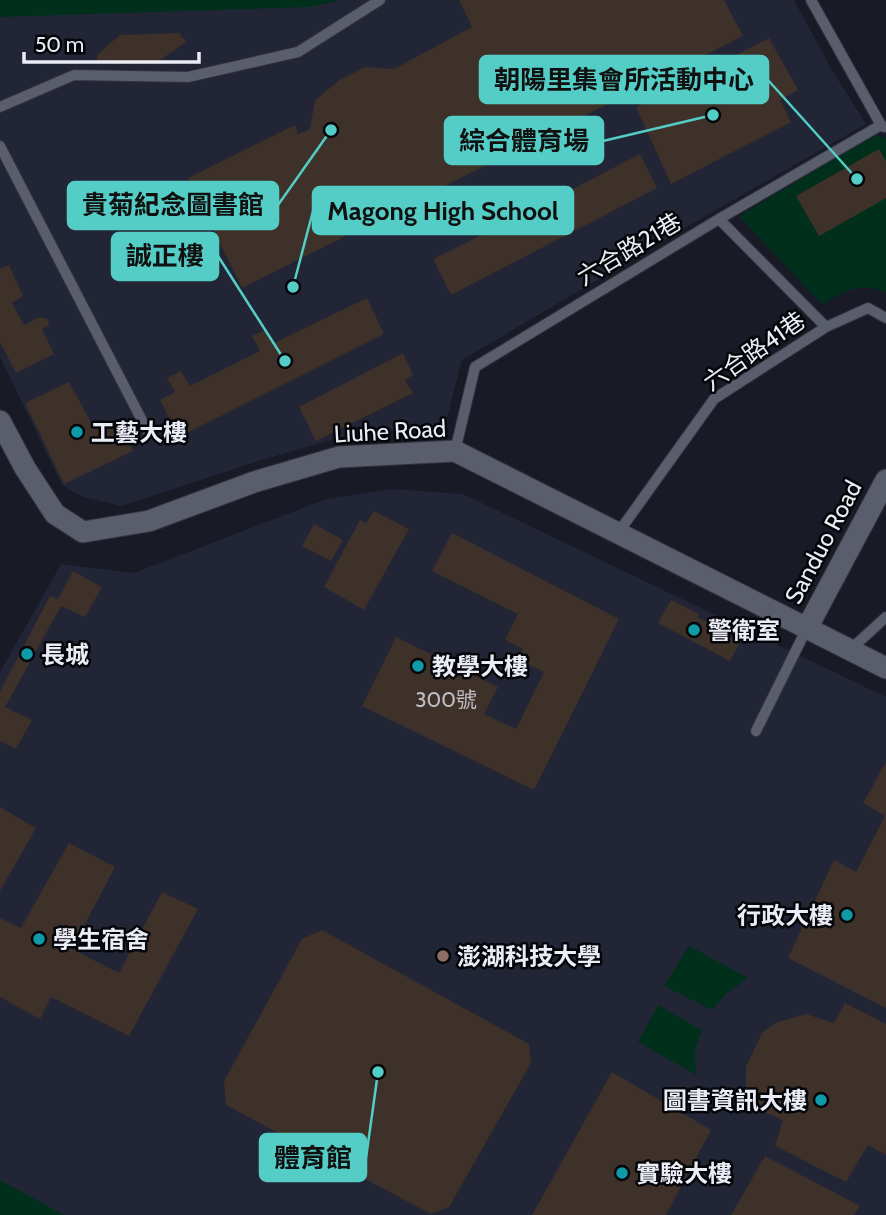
<svg xmlns="http://www.w3.org/2000/svg" width="886" height="1215" font-family="Cabin,'Noto Sans TC',sans-serif">
<style>
.built{fill:#222536}
.green{fill:#00301c}
.building{fill:#3d3129}
.lines{fill:none;stroke-linecap:round;stroke-linejoin:round}
.service-casing{stroke:#33333c;stroke-width:12}
.tertiary-casing{stroke:#33333c;stroke-width:23}
.service{stroke:#5a5d6b;stroke-width:10}
.tertiary{stroke:#5a5d6b;stroke-width:21}
.culture-dot{fill:#0f9aa8;stroke:#05060a;stroke-width:2.5}
.education-dot{fill:#8d6e63;stroke:#05060a;stroke-width:2.5}
.labels{text-anchor:middle;dominant-baseline:central;stroke-width:5;stroke-linejoin:round;paint-order:stroke}
.number-label{font-size:21px;fill:#c0bdc2}
.street-label{font-size:24px;fill:#ebecf5;stroke:#05060a}
.poi-label{font-size:24px;font-weight:bold;fill:#ebecf5;stroke:#05060a;text-anchor:start}
.leader{fill:none;stroke:#54cdc6;stroke-width:2.5}
.callout-dot{fill:#54cdc6;stroke:#05060a;stroke-width:2.5}
.callout{fill:#54cdc6;stroke:#54cdc6;stroke-width:2.5}
.callout-label{font-size:26px;text-anchor:middle;font-weight:bold;fill:#111}
</style>
<rect width="100%" height="100%" fill="#181a26"/>
<path class="built" d="M0,0H794L832,70L866,124L704,217L462,360L444,430L363,431L258,461L122,506L83,497L62,485L0,357Z
M392,489L463,494L886,697V1215H0V672L61,564L134,573L326,499Z"/>
<path class="green" d="M0,0H341L311,7L0,17Z
M877,134L886,139V293C861,280 844,292 822,304L739,216Z
M689,946L748,978L726,994L712,1010L664,986Z
M658,1005L702,1030L695,1050L696,1075L638,1042Z
M0,1180L64,1215H0Z"/>
<path class="building" d="M459,0H724L743,36L242,288L188,178L295,125L298,134L310,129L315,100L340,80L365,67L394,69L472,27Z
M179,33L186,42L154,64L96,63L98,54L120,35Z
M769,38L798,90L780,100L791,122L671,184L636,107Z
M879,149L886,161V198L819,236L796,196Z
M640,154L657,188L451,295L433,259L528,212L521,199L534,193L540,206Z
M9,265L23,296L12,303L24,325L40,317L48,319L49,325L42,329L54,354L16,373L0,342V269Z
M367,298L384,334L179,437L160,400L175,392L167,378L181,371L190,386L260,351L252,336L266,330L274,343Z
M403,353L413,375L405,380L413,393L316,441L299,407Z
M69,382L93,426L107,419L116,433L123,430L133,451L64,484L25,403Z
M374,511L409,529L364,610L324,587L360,520L366,523Z
M314,524L343,540L331,561L302,546Z
M452,533L619,619L534,790L362,706L396,637L498,687L484,714L516,729L544,672L517,659L523,649L505,640L518,614L432,571Z
M73,571L102,587L85,617L61,606L5,707L32,720L16,749L0,741V691L50,596L58,599Z
M671,600L699,614L697,617L719,628L717,631L740,642L730,661L658,623Z
M886,762V1008L788,958L834,860L856,872L885,816L863,803Z
M0,807L36,828L0,891Z
M69,843L115,867L72,949L119,973L162,892L198,909L129,1036L51,997L40,1019L0,997V918L21,928Z
M322,930L529,1044L531,1063L449,1207L431,1214L226,1105L224,1081L302,939Z
M845,1003L886,1024V1155L868,1145L846,1182L775,1146L783,1120L766,1113L746,1088V1067L762,1033L775,1023L806,1014L834,1023Z
M612,1072L711,1130L666,1215H532Z
M765,1156L860,1206L854,1215H731Z"/>
<g class="lines">
<defs>
<path id="service" d="M811,0L881,125L884,127
M0,107L74,75L188,77L298,52L380,0
M0,146L149,434
M719,219L826,327
M455,451L475,367L719,219L881,125
M618,533L714,399L826,327L868,308L886,318
M851,649L886,617
M756,731L807,628"/>
<path id="tertiary" d="M0,421L25,468L55,514L83,532L149,521L254,482L339,457L455,451L886,668
M807,628L886,480"/>
</defs>
<use href="#service" class="service-casing"/>
<use href="#tertiary" class="tertiary-casing"/>
<use href="#service" class="service"/>
<use href="#tertiary" class="tertiary"/>
</g>
<g class="culture-dot">
<circle cx="77" cy="432" r="7"/>
<circle cx="694" cy="630" r="7"/>
<circle cx="27" cy="654" r="7"/>
<circle cx="418" cy="666" r="7"/>
<circle cx="847" cy="915" r="7"/>
<circle cx="39" cy="939" r="7"/>
<circle cx="821" cy="1100" r="7"/>
<circle cx="622" cy="1173" r="7"/>
</g>
<circle class="education-dot" cx="443" cy="956" r="7"/>
<g class="labels">
<g class="number-label">
<text x="446" y="699">300號</text>
</g>
<g class="street-label">
<text transform="translate(629 249) rotate(-31)">六合路21巷</text>
<text transform="translate(754 351) rotate(-35)">六合路41巷</text>
<text transform="translate(390 431) rotate(-3)">Liuhe Road</text>
<text transform="translate(823 542) rotate(-62)">Sanduo Road</text>
</g>
<g class="poi-label">
<text x="91" y="432">工藝大樓</text>
<text x="708" y="630">警衛室</text>
<text x="41" y="654">長城</text>
<text x="432" y="666">教學大樓</text>
<text x="833" y="915" text-anchor="end">行政大樓</text>
<text x="53" y="939">學生宿舍</text>
<text x="457" y="956">澎湖科技大學</text>
<text x="807" y="1100" text-anchor="end">圖書資訊大樓</text>
<text x="636" y="1173">實驗大樓</text>
</g>
</g>
<path class="leader" d="M857 179L768 80M713 115L603 141M331 130L278 205M293 287L313 211M285 361L218 256M378 1072L366 1158"/>
<g class="callout-dot">
<circle cx="857" cy="179" r="7"/>
<circle cx="713" cy="115" r="7"/>
<circle cx="331" cy="130" r="7"/>
<circle cx="293" cy="287" r="7"/>
<circle cx="285" cy="361" r="7"/>
<circle cx="378" cy="1072" r="7"/>
</g>
<g class="callout">
<rect x="480" y="56" width="288" height="47" rx="7"/>
<rect x="445" y="117" width="158" height="47" rx="7"/>
<rect x="68" y="182" width="210" height="47" rx="7"/>
<rect x="313" y="187" width="260" height="47" rx="7"/>
<rect x="112" y="233" width="106" height="47" rx="7"/>
<rect x="260" y="1134" width="106" height="47" rx="7"/>
</g>
<g class="callout-label">
<text x="624" y="89">朝陽里集會所活動中心</text>
<text x="524" y="150">綜合體育場</text>
<text x="173" y="214">貴菊紀念圖書館</text>
<text x="443" y="220">Magong High School</text>
<text x="165" y="265">誠正樓</text>
<text x="313" y="1167">體育館</text>
</g>
<path d="M24 52v10h175v-10" fill="none" stroke="#ebecf5" stroke-width="3.5"/>
<text x="35" y="52" font-size="21" fill="#ebecf5" stroke="#05060a" stroke-width="5" paint-order="stroke">50 m</text>
</svg>
